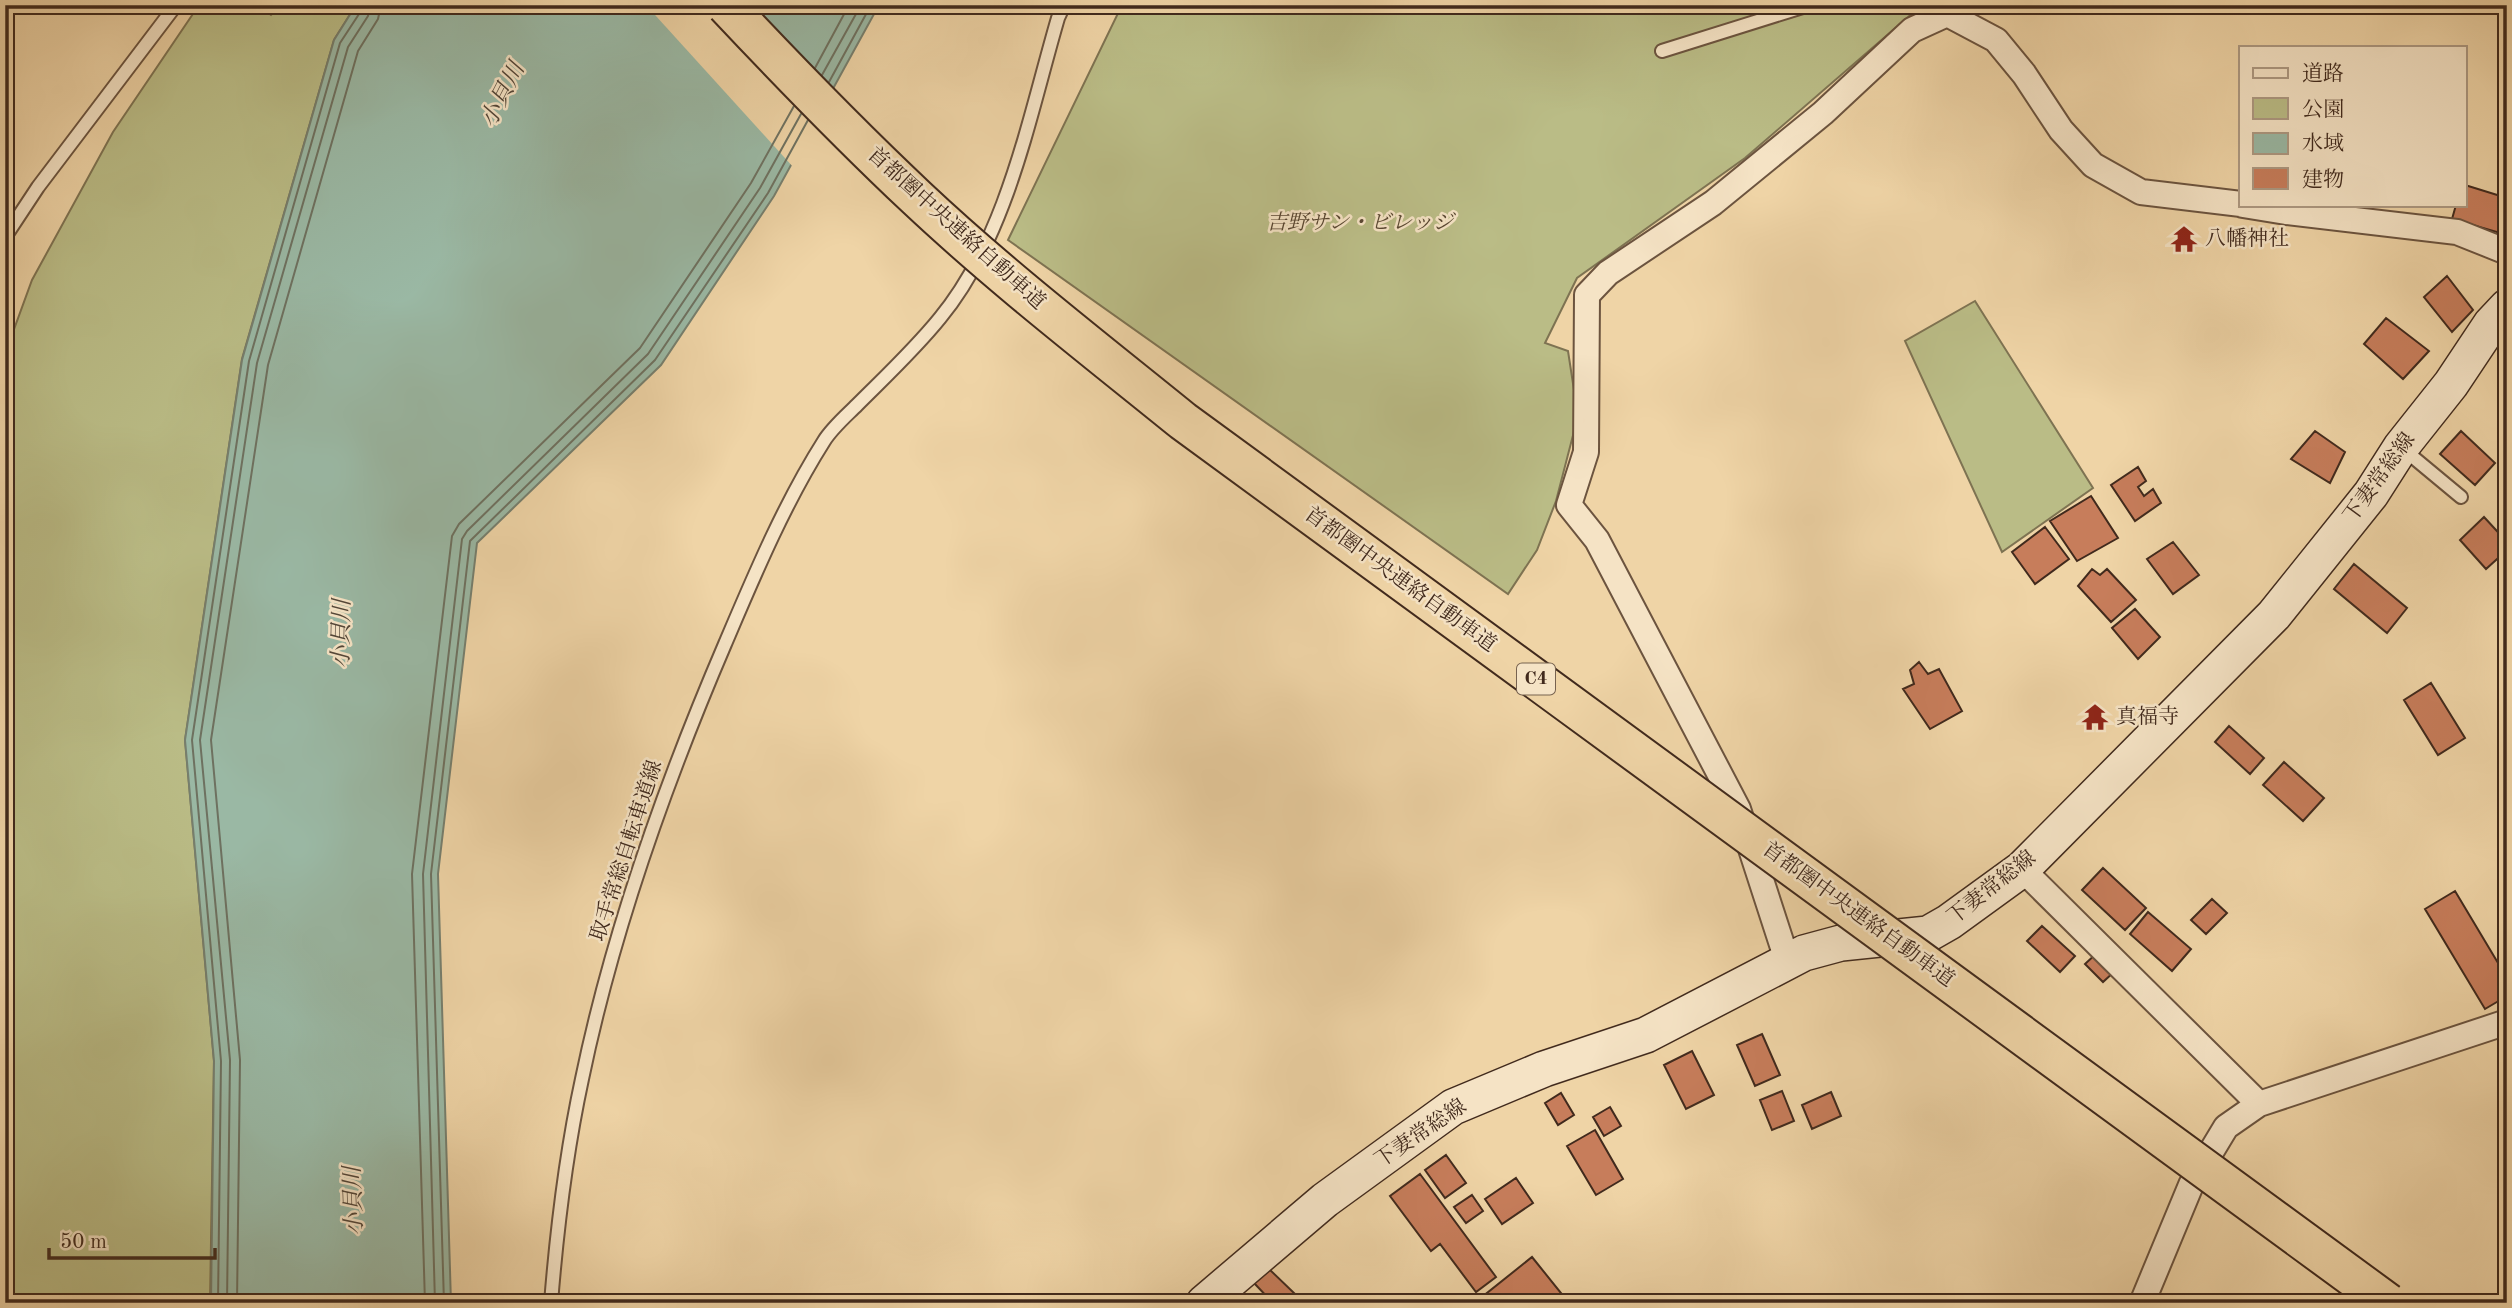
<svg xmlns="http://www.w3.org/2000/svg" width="2512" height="1308" font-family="'Old Standard TT','Noto Serif JP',serif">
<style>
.green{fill:#babc86;stroke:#7e7352;stroke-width:2}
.water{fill:#9ab8a4;stroke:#767f6e;stroke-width:2}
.pier{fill:#efd4a6}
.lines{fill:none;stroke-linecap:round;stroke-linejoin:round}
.shore{stroke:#6e7160;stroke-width:2}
.building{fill:#c77d5b;stroke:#412a1d;stroke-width:2}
.service-casing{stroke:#6c543f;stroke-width:16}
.minor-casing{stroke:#6c543f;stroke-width:28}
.secondary-casing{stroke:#412a1d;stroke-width:38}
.service{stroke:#f5e3c5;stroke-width:12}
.minor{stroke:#f5e3c5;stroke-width:24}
.secondary{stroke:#f5e3c5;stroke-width:35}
.motorway-bridge-casing{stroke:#412a1d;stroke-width:42;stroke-linecap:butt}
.motorway-bridge{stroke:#efd4a6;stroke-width:38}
.labels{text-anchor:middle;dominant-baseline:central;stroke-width:5;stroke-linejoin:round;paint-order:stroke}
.shield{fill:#f5e3c5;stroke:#77624f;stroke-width:2}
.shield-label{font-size:19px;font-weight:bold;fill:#412a1d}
.park-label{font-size:21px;font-style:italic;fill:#594732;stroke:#f5e3c5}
.street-label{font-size:21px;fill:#412a1d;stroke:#f5e3c5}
.poi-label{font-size:21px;fill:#412a1d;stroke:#f5e3c5;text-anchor:start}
.water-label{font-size:23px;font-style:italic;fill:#534638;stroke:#f5e3c5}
</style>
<rect width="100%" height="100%" fill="#efd4a6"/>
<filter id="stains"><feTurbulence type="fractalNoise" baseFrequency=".00286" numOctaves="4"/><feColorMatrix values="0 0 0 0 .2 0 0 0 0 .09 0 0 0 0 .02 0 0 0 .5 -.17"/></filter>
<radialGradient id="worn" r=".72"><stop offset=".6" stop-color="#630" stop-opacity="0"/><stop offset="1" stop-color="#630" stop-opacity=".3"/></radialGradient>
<path class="green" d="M199,5H258L271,15L281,5H356L334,40L242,359L185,740L214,1061L210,1303H5V354L32,280L113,132Z
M1122,5H1922L1745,158L1577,278L1545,343L1568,351L1578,416L1556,501L1537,550L1508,594L1008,240Z
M1975,301L2093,488L2002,552L1905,341Z"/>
<path class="water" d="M356,5H879L774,196L661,365L477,543L438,874L451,1303H211L214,1061L185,740L242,360L334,40Z"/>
<path class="pier" d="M646,5H749L834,94L794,168Z"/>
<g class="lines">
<path class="shore" d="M815,68L849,5
M822,75L861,5
M829,82L871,5
M218,1303L221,1061L192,740L249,361L340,43L361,11L362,5
M227,1303L230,1060L200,740L257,363L348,47L368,16L370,5
M237,1303L240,1060L211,740L268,365L358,51L378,19L381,5
M425,1303L412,874L452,536L459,524L640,348L751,183L794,106
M435,1303L423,874L462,539L467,531L648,354L760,188L801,114
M444,1303L431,874L470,541L655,360L768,193L808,120"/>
</g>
<path class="building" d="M2465,185L2507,198V235L2452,219L2456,205H2465Z
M2447,276L2473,310L2452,332L2424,297Z
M2386,318L2429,351L2403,379L2364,344Z
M2315,431L2345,452L2330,483L2291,459Z
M2461,431L2495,463L2475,485L2440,454Z
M2138,467L2146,481L2138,487L2144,496L2153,489L2161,503L2135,521L2111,485Z
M2091,496L2118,538L2077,561L2050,521Z
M2484,517L2507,542V550L2486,569L2460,540Z
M2045,527L2069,559L2035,584L2012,552Z
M2173,542L2199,575L2173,594L2147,559Z
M2354,564L2407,608L2387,633L2334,589Z
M2092,569L2100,575L2107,569L2136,600L2111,622L2078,586Z
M2135,609L2160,637L2138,659L2112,628Z
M1919,662L1928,674L1939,669L1962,711L1930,729L1903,689L1914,684L1910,670Z
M2431,683L2465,738L2438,755L2404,700Z
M2229,726L2264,758L2250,774L2215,742Z
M2284,762L2324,798L2303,821L2263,785Z
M2103,868L2146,908L2125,930L2082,890Z
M2455,891L2507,978V996L2485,1009L2425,909Z
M2212,899L2227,913L2206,934L2191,920Z
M2148,912L2191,949L2172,971L2130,934Z
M2042,926L2075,956L2060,972L2027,941Z
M2098,952L2115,971L2103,982L2085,964Z
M1762,1034L1780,1075L1755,1086L1737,1045Z
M1692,1051L1714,1095L1686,1109L1664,1065Z
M1782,1091L1794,1121L1772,1130L1760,1100Z
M1831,1092L1841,1116L1812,1129L1802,1105Z
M1561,1093L1574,1115L1558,1125L1545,1103Z
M1610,1107L1621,1126L1604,1136L1593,1117Z
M1595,1130L1623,1179L1596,1195L1567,1146Z
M1446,1155L1466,1183L1445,1198L1425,1170Z
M1420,1174L1496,1277L1476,1292L1440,1244L1431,1251L1390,1196Z
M1516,1178L1533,1203L1502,1224L1485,1199Z
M1472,1195L1483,1211L1466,1223L1454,1207Z
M1532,1257L1569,1303H1487L1482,1297Z
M1269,1269L1294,1293L1284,1303H1273L1254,1283Z"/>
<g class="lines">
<defs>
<path id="service" d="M1662,51L1809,5
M5,237L38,187L176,5
M2402,448L2461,497
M551,1303C557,1228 566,1153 582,1079C613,929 665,784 725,644C754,576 784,504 824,441C832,428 846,416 857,405C885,377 915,349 940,318C1007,237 1029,117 1058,18L1064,5"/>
<path id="minor" d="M1944,5L1947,14L1996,40L2024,74L2061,130L2093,165L2141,192L2241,204
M2243,205L2286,212L2457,232L2507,252
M2022,869L2259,1104
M1787,960L1738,809L1597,540L1569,505L1586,452L1587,295L1608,273L1713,203L1823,113L1912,30L1947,14
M2142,1303L2191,1185L2226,1127L2259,1104L2507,1022"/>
<path id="secondary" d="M1204,1303L1325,1200L1453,1107L1544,1069L1646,1035L1804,953L1841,943L1928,934L1949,922L2022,869L2274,615L2371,494L2401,447L2451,384L2491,324L2507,307"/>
</defs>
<use href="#service" class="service-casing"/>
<use href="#minor" class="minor-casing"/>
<use href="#secondary" class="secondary-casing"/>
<use href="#service" class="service"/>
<use href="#minor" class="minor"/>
<use href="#secondary" class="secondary"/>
<defs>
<path id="motorway-bridge" d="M726,5C788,71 851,136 917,198C1001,277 1093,348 1183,421L2388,1303"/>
</defs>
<use href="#motorway-bridge" class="motorway-bridge-casing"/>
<use href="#motorway-bridge" class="motorway-bridge"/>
</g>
<defs>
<symbol id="temple-bare" viewBox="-9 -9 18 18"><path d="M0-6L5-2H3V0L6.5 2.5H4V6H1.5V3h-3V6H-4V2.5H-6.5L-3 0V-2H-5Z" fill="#8f2418" stroke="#f5e3c5" stroke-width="2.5" paint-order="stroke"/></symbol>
</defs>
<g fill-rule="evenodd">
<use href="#temple-bare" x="2165" y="220" width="38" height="38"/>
<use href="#temple-bare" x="2076" y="698" width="38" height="38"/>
</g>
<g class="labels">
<rect class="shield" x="1517" y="663.5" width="38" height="31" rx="5"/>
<g class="shield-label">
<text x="1536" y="679">C4</text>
</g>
<g class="park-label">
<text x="1360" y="223">吉野サン・ビレッジ</text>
</g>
<g class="street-label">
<text transform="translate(956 229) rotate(42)">首都圏中央連絡自動車道</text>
<text transform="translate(2380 478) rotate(-54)">下妻常総線</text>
<text transform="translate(1400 580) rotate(36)">首都圏中央連絡自動車道</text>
<text transform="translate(627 851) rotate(-72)">取手常総自転車道線</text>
<text transform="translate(1992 888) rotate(-38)">下妻常総線</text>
<text transform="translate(1858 915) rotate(36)">首都圏中央連絡自動車道</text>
<text transform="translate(1421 1134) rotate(-34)">下妻常総線</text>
</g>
<g class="poi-label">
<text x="2205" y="239">八幡神社</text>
<text x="2116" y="717">真福寺</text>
</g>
<g class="water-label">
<text transform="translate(503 95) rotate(-63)">小貝川</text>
<text transform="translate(342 634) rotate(-89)">小貝川</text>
<text transform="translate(354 1201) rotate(-92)">小貝川</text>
</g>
</g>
<rect width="2512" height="1308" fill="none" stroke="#efd4a6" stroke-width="28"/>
<rect x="7" y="7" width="2498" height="1294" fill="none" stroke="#412a1d" stroke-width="3.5"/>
<rect x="14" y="14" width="2484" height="1280" fill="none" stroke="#412a1d" stroke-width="2"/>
<rect x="2239" y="46" width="228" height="161" fill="#f5e3c5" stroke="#ad9982" stroke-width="2"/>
<rect x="2253" y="68" width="35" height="10" fill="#f5e3c5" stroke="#ad9982" stroke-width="2"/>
<text x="2302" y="80" font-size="21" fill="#412a1d">道路</text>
<rect x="2253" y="98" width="35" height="21" fill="#babc86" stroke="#ad9982" stroke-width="2"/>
<text x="2302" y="116" font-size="21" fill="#412a1d">公園</text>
<rect x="2253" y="133" width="35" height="21" fill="#9ab8a4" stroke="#ad9982" stroke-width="2"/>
<text x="2302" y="150" font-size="21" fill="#412a1d">水域</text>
<rect x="2253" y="168" width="35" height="21" fill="#c77d5b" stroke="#ad9982" stroke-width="2"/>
<text x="2302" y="186" font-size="21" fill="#412a1d">建物</text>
<path d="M49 1248v10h166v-10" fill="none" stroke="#412a1d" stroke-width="3.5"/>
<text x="60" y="1248" font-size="21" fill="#412a1d" stroke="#f5e3c5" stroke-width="5" paint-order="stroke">50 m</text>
<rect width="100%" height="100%" filter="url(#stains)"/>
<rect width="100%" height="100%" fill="url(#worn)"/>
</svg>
